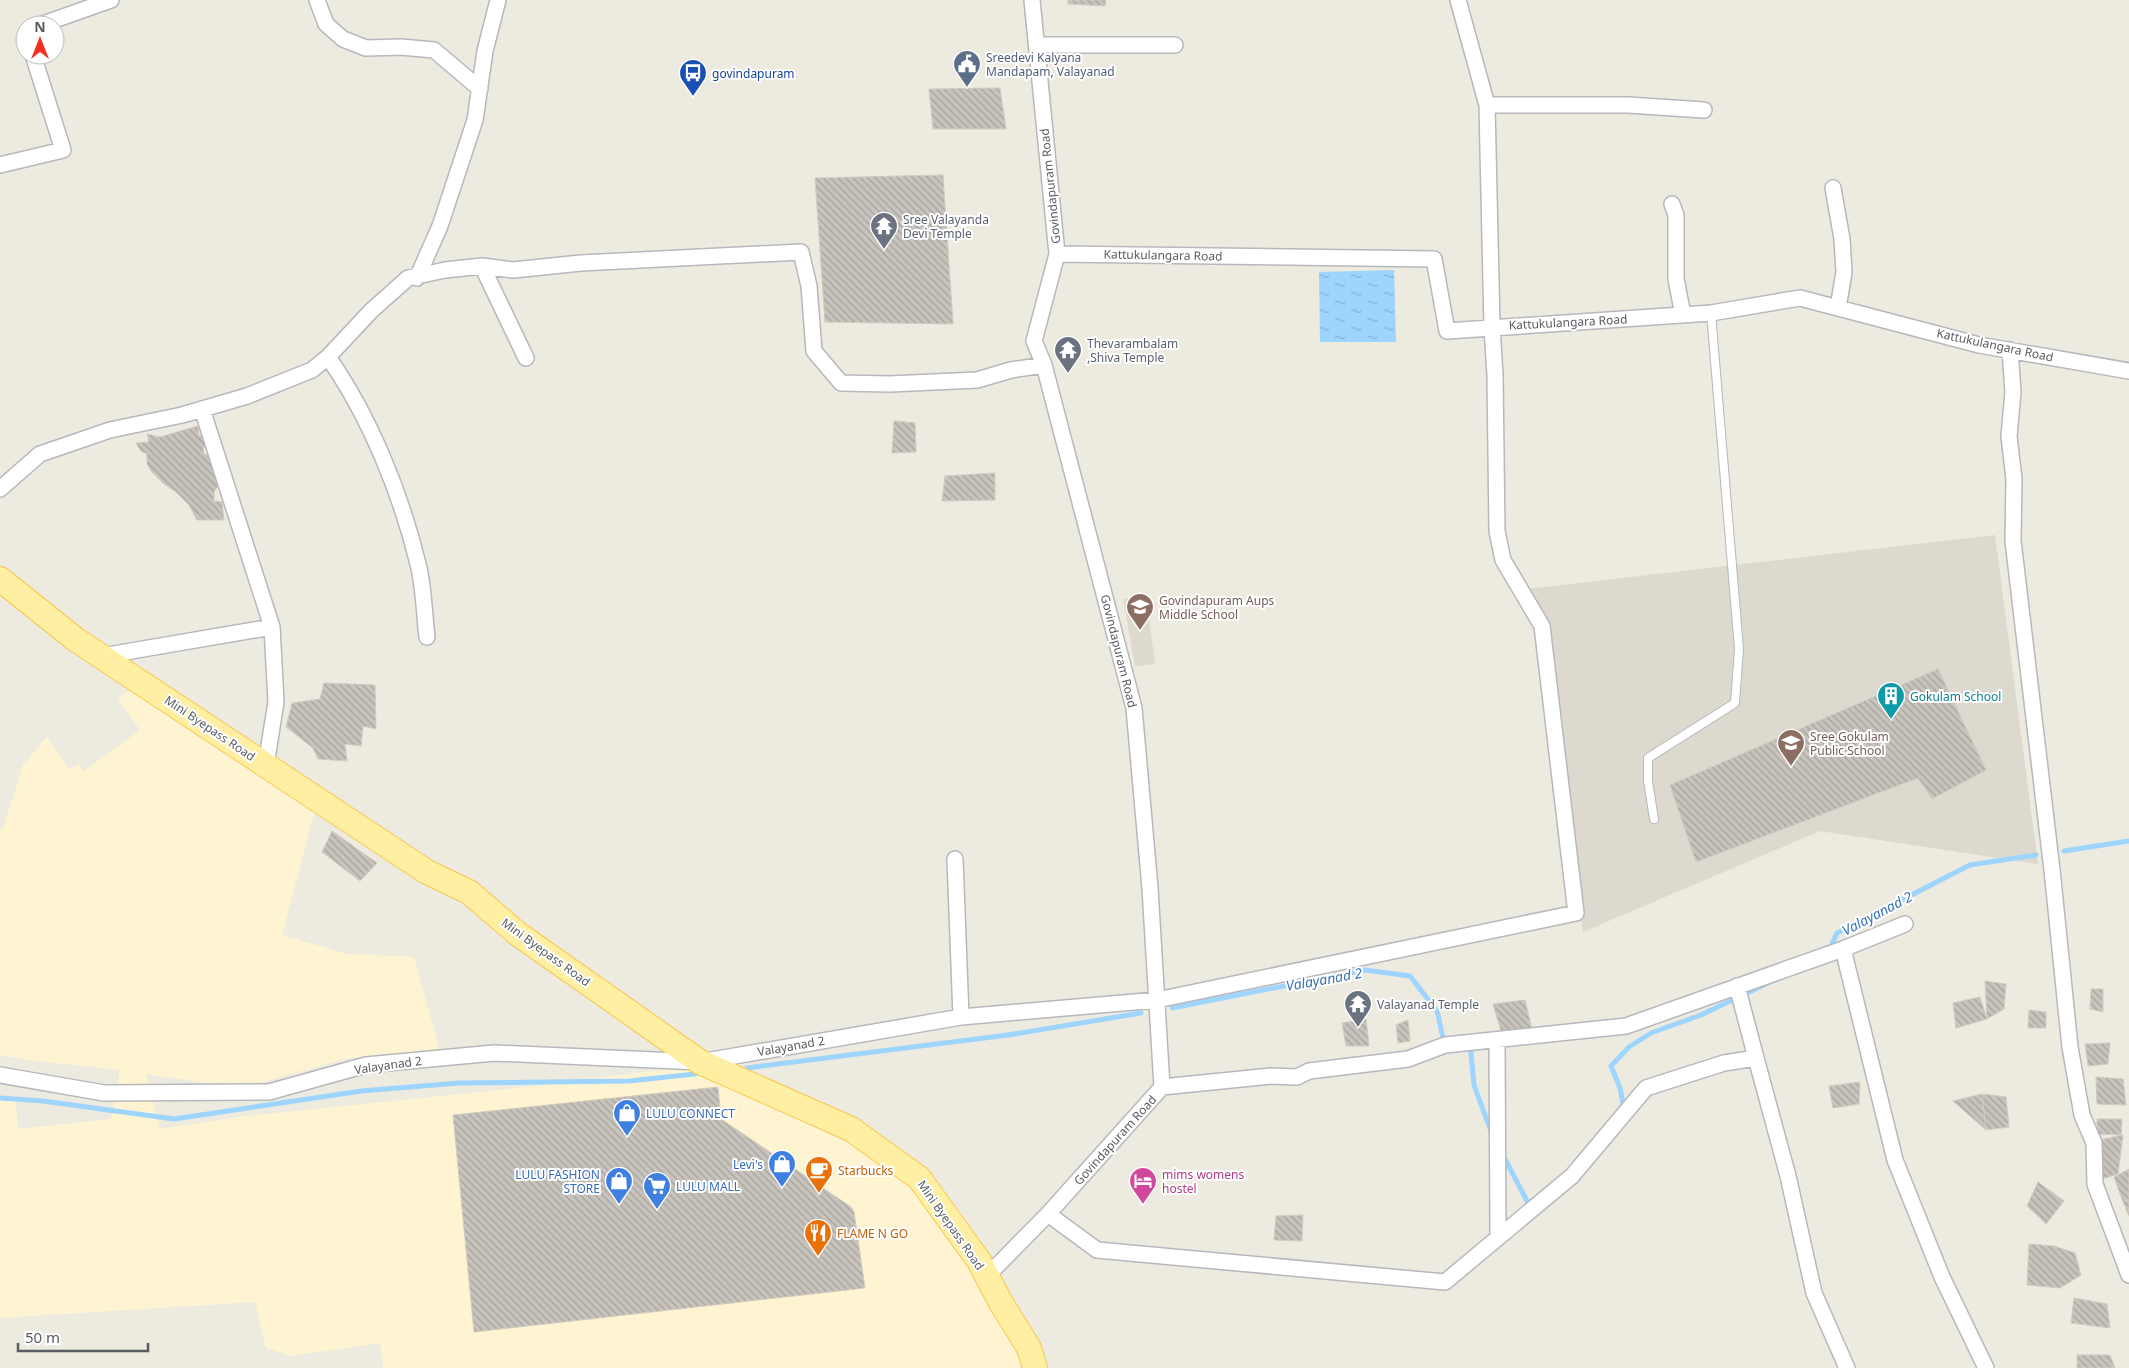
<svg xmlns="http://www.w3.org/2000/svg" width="2129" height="1368" font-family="'Noto Sans',sans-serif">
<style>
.commercial{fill:#fff4d2}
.education{fill:#ddd9cf}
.water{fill:url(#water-ripples)}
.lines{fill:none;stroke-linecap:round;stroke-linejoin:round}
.stream{stroke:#9dd5ff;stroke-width:5}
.building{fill:url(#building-back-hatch);stroke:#d2cbbe}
.lane-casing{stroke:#b6b8be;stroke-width:10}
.street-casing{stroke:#b6b8be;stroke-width:18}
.primary-casing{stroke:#f8c74d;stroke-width:26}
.lane{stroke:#fff;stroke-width:8}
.street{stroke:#fff;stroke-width:15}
.primary{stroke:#ffefa2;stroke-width:24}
.labels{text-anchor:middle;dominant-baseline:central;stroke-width:4;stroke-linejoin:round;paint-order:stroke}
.service-label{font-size:12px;fill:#4e5e75;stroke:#fff;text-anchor:start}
.transit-label{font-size:12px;fill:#164399;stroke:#fff;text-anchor:start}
.street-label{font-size:12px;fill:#595d62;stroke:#fff}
.worship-label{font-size:12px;fill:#5b616d;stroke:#fff;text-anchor:start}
.education-label{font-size:12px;fill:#785e54;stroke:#fff;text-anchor:start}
.culture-label{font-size:12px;fill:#0d838f;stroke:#fff;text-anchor:start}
.shop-label{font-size:12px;fill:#366cbe;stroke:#fff;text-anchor:start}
.food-label{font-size:12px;fill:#c56008;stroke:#fff;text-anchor:start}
.hotel-label{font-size:12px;fill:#b23c85;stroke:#fff;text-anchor:start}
.water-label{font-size:14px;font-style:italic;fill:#3775b6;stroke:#fff}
</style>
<defs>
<pattern id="water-ripples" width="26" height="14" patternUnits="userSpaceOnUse" patternTransform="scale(1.25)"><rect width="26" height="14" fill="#9dd5ff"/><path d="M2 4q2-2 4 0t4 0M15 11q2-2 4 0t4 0" fill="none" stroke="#83b0d2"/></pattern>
<pattern id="building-back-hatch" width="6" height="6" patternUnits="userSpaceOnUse" patternTransform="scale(1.25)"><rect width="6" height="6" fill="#c8c4bd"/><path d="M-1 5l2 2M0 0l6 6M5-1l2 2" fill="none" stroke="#a5a29d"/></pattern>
</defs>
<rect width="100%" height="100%" fill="#edeae0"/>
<path class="commercial" d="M134,686L316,806L282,935L348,954L414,957L441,1055L349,1058L251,1085L247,1089L146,1074L160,1129L247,1116L499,1090L693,1066L812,1122L898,1173L973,1265L1024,1368H383L380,1343L292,1356L266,1348L255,1302L0,1318V1098L15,1096L18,1129L111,1119L120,1070L28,1060L0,1055V829H3L23,765L47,737L69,769L78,764L84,771L140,730L118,699Z"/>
<path class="education" d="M1995,535L2038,864L1820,831L1583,932L1527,589Z
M1146,595L1155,664L1135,666L1123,599Z"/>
<path class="water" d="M1394,270L1396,342H1320L1319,272Z"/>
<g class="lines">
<path class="stream" d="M2064,851L2129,841
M1829,951L1837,933L1970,865L2036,855
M1172,1008L1365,970L1410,976L1437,1011L1444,1042
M1470,1043L1474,1085L1492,1134
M747,1068L1008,1035L1141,1013
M0,1098L43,1101L174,1119L361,1091L459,1083L629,1081L695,1074
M1624,1109L1620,1088L1611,1066L1629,1047L1651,1033L1701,1015L1772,981
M1503,1155L1527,1201"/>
</g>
<path class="building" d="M1068,0H1106L1105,6L1068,4Z
M1000,88L1006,129H933L929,89Z
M943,175L953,324L825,322L815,178Z
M894,421L915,423L916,452L892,453Z
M198,426L199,436L207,435L210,444L203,448L204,454L210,456L220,483L214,492V501L222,502L224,520H197L189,505L175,491L164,484L151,471L147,464V454L141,451L136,443L149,442L147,434L160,437Z
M995,473V500L942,501L945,476Z
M1938,669L1986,770L1932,799L1918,778L1696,862L1670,785Z
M324,683L375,685L376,729L363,726L361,746L345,744L347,761L318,759L313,748L286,727L292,703L320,699Z
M332,831L377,863L360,881L322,852Z
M1985,981L2006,984L2004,1009L1987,1019Z
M2091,989H2103V1012L2090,1009Z
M1980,997L1987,1019L1956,1028L1953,1003Z
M1525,1000L1532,1029L1501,1031L1493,1004Z
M2029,1010L2046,1012V1028H2028Z
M1366,1019L1369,1046H1346L1342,1023Z
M1408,1020L1410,1041L1398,1043L1396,1025Z
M2110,1043L2108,1064L2088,1066L2085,1044Z
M2096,1077L2123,1079L2126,1105L2097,1104Z
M1860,1082L1859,1104L1833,1108L1829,1086Z
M718,1087L721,1119L851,1207L854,1212L865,1288L474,1332L453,1115Z
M1982,1094L2006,1097L2009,1127L1986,1130Z
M1982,1094L1986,1130L1953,1101Z
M2097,1119H2122L2121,1135L2097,1134Z
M2123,1135L2118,1174L2099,1180V1140Z
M2129,1169V1200L2123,1202L2114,1177Z
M2038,1182L2064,1201L2046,1224L2027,1206Z
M2129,1200V1216L2123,1202Z
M1303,1215L1302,1241L1274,1240L1276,1216Z
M2029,1244L2054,1246L2075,1253L2081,1275L2060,1288L2027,1285Z
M2074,1298L2107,1304L2110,1328L2071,1323Z
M2077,1355H2110L2115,1368H2077Z"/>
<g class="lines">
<defs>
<path id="lane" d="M1654,819L1648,781V758L1735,703L1739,649L1711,313"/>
<path id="street" d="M317,0L326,24L343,39L366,48L401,47L434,50L480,89
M40,25L111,0
M1037,45H1175
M1487,105H1628L1704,110
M0,165L63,150L33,55
M1833,188L1842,239L1844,272L1838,308
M1672,204L1676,215V279L1683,315
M1057,254L1434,259L1447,331L1711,313L1800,298L1979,345L2129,371
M482,266L526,358
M417,278L440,226L475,120L485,51L498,0
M2010,350L2013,392L2009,436L2014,479L2013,541L2052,870L2070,1047L2082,1115L2094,1143L2095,1184L2129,1275
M328,357C370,417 401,494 418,564C424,587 424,613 427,637
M0,489L40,454L110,430L182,415L247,396L312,370L328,357L371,311L408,278L445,270L482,266L513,270L581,263L801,252L809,286L814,351L841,383L890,384L977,380L1011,370L1044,365
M102,656L272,627L202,409
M266,765L276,702L272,627
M955,859L961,1017
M1843,949L1895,1160L1942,1277L1986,1368
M1737,986L1756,1058
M1497,1040L1498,1238
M0,1075L104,1093L269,1092L366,1065L494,1053L700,1062L961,1017L1157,1000L1576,913L1542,626L1503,560L1497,531L1495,375L1492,327L1487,105L1458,0
M1162,1087L1271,1076L1297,1077L1309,1071L1408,1059L1445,1045L1626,1026L1843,949L1905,924
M1048,1214L1097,1250L1445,1282L1572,1176L1646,1088L1724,1063L1756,1058L1788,1176L1814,1293L1847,1368
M987,1276L1048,1214L1162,1087L1150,888L1134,708L1044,365L1034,341L1057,254L1032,0"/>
<path id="primary" d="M0,579L75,639L427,872L469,892L518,934L700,1062L851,1129L919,1178L979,1261L1001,1303L1029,1348L1035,1368"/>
</defs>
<use href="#lane" class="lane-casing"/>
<use href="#street" class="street-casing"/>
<use href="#primary" class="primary-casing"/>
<use href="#lane" class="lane"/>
<use href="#street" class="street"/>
<use href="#primary" class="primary"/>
</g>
<defs>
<symbol id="civic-pin" viewBox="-11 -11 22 30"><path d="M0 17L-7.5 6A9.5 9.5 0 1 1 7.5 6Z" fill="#5c6f8a" stroke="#fff"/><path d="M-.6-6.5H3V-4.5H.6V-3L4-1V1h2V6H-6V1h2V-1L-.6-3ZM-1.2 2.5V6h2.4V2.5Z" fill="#fff"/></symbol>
<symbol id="bus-pin" viewBox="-11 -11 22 30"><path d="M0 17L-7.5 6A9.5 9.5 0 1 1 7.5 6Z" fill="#1a4fb4" stroke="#fff"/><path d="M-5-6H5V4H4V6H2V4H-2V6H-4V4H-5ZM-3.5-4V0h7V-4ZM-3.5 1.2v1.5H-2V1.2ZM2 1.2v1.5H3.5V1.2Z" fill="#fff"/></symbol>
<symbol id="temple-pin" viewBox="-11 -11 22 30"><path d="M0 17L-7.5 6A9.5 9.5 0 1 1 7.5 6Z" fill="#6b7280" stroke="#fff"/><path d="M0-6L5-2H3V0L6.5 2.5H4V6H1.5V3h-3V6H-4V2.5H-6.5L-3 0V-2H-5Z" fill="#fff"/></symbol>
<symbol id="school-pin" viewBox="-11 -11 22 30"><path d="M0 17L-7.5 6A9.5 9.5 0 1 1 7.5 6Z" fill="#8d6e63" stroke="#fff"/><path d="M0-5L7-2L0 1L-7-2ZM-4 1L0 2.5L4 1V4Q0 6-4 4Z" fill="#fff"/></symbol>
<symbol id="building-pin" viewBox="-11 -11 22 30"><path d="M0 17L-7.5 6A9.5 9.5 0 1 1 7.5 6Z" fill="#0f9aa8" stroke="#fff"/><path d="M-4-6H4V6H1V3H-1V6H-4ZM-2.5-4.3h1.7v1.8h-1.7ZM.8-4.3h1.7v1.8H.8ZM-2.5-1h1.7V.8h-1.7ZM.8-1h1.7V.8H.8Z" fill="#fff"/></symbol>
<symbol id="shop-pin" viewBox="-11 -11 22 30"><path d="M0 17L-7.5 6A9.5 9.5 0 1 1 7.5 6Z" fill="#3f7fe0" stroke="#fff"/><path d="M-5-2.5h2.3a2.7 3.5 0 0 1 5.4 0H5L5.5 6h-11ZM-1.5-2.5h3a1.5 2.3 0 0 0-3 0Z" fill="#fff"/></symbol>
<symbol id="cafe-pin" viewBox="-11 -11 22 30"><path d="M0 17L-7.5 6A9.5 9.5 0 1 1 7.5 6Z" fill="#e8710a" stroke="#fff"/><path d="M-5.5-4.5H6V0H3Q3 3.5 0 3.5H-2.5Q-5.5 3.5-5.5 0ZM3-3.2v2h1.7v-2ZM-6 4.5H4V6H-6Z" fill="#fff"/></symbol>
<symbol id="hotel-pin" viewBox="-11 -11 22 30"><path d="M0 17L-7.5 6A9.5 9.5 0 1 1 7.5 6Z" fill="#d1479c" stroke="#fff"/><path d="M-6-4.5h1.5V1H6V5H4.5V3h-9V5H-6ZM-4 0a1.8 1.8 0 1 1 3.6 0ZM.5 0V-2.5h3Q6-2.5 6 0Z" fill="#fff"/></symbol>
<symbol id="supermarket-pin" viewBox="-11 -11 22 30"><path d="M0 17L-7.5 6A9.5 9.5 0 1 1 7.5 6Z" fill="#3f7fe0" stroke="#fff"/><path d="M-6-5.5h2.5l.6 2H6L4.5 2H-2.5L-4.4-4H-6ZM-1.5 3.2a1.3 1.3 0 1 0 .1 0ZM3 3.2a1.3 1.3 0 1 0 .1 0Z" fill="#fff"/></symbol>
<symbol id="restaurant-pin" viewBox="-11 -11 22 30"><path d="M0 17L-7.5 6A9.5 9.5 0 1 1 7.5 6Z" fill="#e8710a" stroke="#fff"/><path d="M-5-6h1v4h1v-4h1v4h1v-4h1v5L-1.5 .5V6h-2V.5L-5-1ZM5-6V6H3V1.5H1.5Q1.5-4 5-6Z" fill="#fff"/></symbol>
</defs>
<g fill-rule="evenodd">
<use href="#civic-pin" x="951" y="48" width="32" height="43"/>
<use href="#bus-pin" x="677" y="57" width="32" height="43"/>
<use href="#temple-pin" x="868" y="210" width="32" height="43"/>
<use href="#temple-pin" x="1052" y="334" width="32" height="43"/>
<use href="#school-pin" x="1124" y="591" width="32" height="43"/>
<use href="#building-pin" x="1875" y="680" width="32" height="43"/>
<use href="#school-pin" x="1775" y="727" width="32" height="43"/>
<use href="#temple-pin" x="1342" y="988" width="32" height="43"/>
<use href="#shop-pin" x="611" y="1097" width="32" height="43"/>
<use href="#shop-pin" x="766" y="1148" width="32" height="43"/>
<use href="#cafe-pin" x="803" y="1154" width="32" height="43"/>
<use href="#shop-pin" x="603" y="1165" width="32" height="43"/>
<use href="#hotel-pin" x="1127" y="1165" width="32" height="43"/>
<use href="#supermarket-pin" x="641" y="1170" width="32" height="43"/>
<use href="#restaurant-pin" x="802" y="1217" width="32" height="43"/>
</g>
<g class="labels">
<g class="service-label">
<text x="986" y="57">Sreedevi Kalyana<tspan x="986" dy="14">Mandapam, Valayanad</tspan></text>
</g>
<g class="transit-label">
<text x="712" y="73">govindapuram</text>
</g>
<g class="street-label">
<text transform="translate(1050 186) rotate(-96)">Govindapuram Road</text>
<text transform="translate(1163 255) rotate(1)">Kattukulangara Road</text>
<text transform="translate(1568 322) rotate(-3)">Kattukulangara Road</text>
<text transform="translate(1995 345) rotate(12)">Kattukulangara Road</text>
<text transform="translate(1119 651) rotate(76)">Govindapuram Road</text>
<text transform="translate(210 728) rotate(34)">Mini Byepass Road</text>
<text transform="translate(546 952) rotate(36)">Mini Byepass Road</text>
<text transform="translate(791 1046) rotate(-10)">Valayanad 2</text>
<text transform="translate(388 1065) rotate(-8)">Valayanad 2</text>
<text transform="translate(1115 1140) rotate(-48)">Govindapuram Road</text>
<text transform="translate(951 1225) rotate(55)">Mini Byepass Road</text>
</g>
<g class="worship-label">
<text x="903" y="219">Sree Valayanda<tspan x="903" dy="14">Devi Temple</tspan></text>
<text x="1087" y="343">Thevarambalam<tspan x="1087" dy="14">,Shiva Temple</tspan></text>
<text x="1377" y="1004">Valayanad Temple</text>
</g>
<g class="education-label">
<text x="1159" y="600">Govindapuram Aups<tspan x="1159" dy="14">Middle School</tspan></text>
<text x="1810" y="736">Sree Gokulam<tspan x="1810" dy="14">Public School</tspan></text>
</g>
<g class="culture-label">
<text x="1910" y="696">Gokulam School</text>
</g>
<g class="shop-label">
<text x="646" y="1113">LULU CONNECT</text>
<text x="763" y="1164" text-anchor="end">Levi's</text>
<text x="600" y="1174" text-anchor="end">LULU FASHION<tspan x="600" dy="14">STORE</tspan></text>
<text x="676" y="1186">LULU MALL</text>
</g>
<g class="food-label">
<text x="838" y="1170">Starbucks</text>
<text x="837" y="1233">FLAME N GO</text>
</g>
<g class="hotel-label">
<text x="1162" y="1174">mims womens<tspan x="1162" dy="14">hostel</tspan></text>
</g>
<g class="water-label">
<text transform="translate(1877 913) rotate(-28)">Valayanad 2</text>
<text transform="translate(1324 979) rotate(-10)">Valayanad 2</text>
</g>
</g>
<g transform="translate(40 40)"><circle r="24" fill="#ffffff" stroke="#bdbec0"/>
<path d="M0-4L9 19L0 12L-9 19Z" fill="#f23021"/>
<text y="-8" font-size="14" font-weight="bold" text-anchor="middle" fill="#595d62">N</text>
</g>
<path d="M18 1343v8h130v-8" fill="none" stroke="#595d62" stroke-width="2.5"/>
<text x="25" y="1343" font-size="15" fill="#595d62" stroke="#ffffff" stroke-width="4" paint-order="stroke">50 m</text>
</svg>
